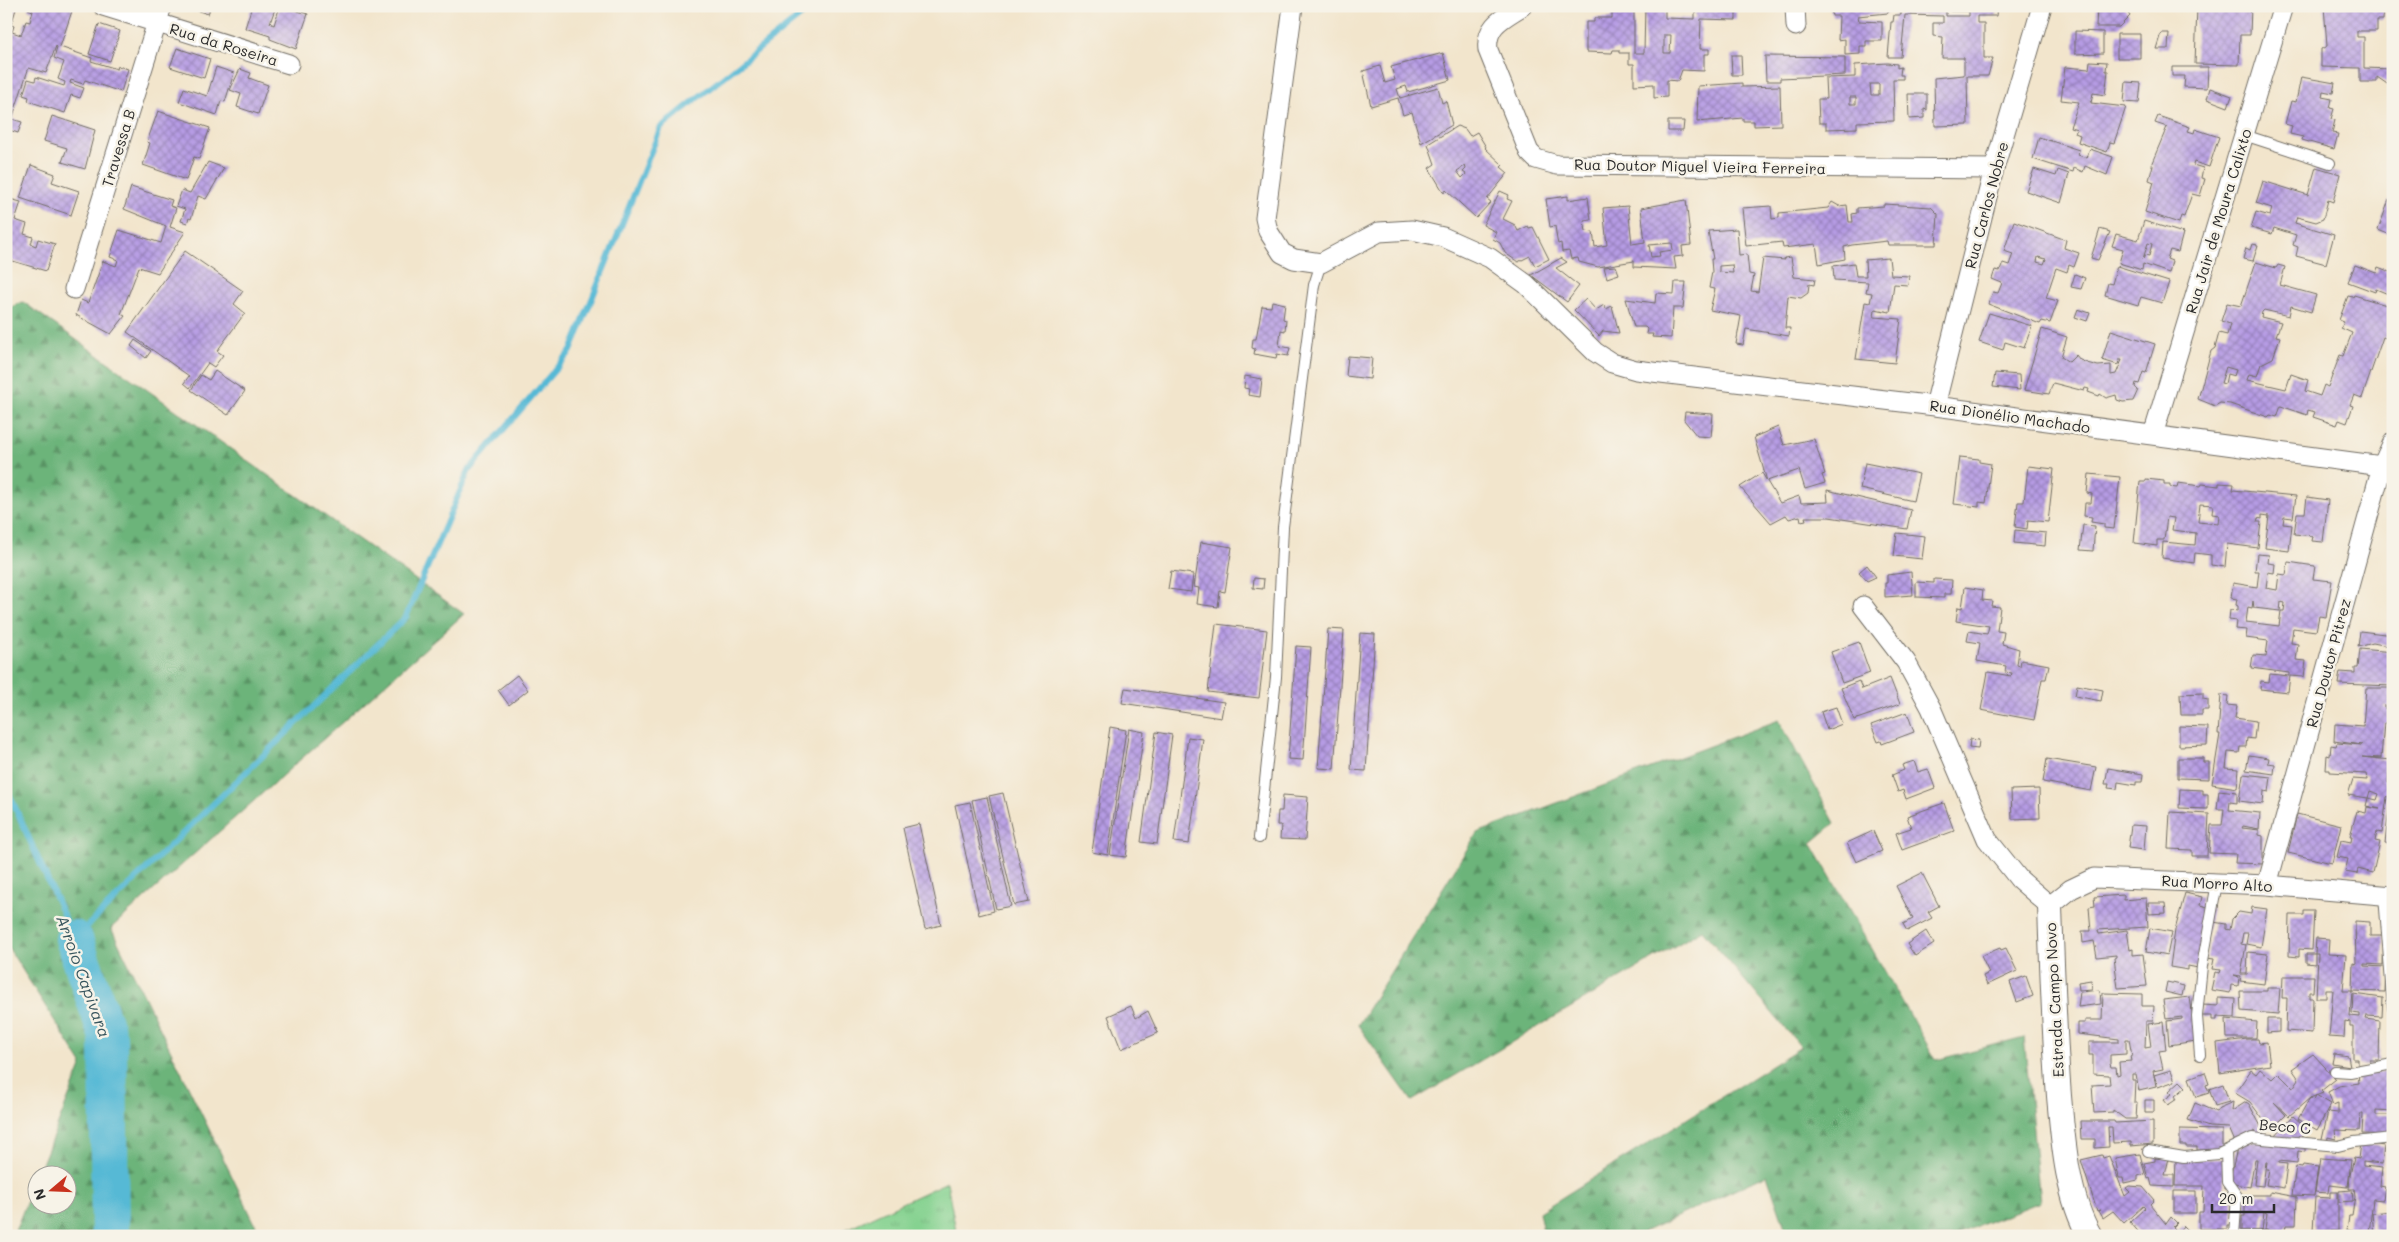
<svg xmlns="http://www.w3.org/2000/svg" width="2399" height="1242" font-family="Mali,sans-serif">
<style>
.grass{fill:url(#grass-tufts);stroke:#587e5e}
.forest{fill:url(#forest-firs);stroke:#4c7052;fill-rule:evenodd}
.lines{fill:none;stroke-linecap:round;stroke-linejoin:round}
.stream{stroke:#57b9d5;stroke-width:6}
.river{stroke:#57b9d5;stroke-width:38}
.building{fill:url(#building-cross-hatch);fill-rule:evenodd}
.service-casing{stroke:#716c63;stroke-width:12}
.minor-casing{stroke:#716c63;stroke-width:21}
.tertiary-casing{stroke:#716c63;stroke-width:26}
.service{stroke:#fff;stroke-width:10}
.minor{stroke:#fff;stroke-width:19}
.tertiary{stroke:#fff;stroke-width:24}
.labels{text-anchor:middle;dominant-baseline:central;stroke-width:5;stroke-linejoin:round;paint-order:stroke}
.street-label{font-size:15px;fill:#2b2b2b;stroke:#f7f3e8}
.water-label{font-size:16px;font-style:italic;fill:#38565e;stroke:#f7f3e8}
</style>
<defs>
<pattern id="grass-tufts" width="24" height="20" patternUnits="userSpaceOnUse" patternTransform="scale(1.25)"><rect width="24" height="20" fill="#85d290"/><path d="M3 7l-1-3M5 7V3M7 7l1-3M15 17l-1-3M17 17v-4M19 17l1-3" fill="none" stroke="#73b47c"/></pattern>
<pattern id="forest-firs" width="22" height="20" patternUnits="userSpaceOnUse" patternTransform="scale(1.25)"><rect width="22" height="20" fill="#6cb47a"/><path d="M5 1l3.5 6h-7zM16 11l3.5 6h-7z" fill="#599364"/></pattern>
<pattern id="building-cross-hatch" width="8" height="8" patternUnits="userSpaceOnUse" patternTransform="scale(1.25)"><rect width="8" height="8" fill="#b69be4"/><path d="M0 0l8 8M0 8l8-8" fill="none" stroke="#947fb9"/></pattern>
</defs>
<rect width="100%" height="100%" fill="#f7f3e8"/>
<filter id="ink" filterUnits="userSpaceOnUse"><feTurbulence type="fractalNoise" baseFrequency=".02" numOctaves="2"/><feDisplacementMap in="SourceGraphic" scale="10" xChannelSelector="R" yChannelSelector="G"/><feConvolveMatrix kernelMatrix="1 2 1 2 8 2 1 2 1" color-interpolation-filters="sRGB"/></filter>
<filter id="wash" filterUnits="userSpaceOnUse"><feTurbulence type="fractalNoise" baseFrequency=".0096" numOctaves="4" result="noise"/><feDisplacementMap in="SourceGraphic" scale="20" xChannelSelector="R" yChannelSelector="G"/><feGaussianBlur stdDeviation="1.12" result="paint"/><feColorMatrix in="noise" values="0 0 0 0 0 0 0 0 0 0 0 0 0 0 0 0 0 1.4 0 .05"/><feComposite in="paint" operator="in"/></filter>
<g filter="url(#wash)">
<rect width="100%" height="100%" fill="#f2e5cc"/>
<path class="grass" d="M947,1182L957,1236H831Z"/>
<path class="forest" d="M23,302L464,614L111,928L261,1236H13L82,1064L6,944V309ZM38,1174H68V1204H38Z
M1779,720L1835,823L1811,843L1936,1060L2024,1037L2040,1202L1951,1236H1788L1767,1175L1635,1236H1544L1539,1212L1801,1047L1702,930L1412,1101L1358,1025L1477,833Z"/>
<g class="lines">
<path class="stream" d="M6,787L74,939L406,617L469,470L571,351L661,127L813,6"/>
<path class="river" d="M74,939L108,1037L110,1236"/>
</g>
<g id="blocks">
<path class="building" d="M6,6H17L11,25L14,26L12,32L21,35L26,21L30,22L33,11L28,9L29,6H67L73,8L60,47L92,58L91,61L117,69L118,66L128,69L121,92L85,80L83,84L71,80L70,83L84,88L80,98L71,95L65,113L28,101L29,97L23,95L28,79L35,81L36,77L64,86L65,82L58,79L64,62L54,58L57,47L56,46L46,73L29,68L28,70L12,119L22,122L18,133L6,129Z
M189,6H211L208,14L189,8Z
M252,6H276L270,23L274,25L280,6L308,14L296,49L270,39V36L245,28Z
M1645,6H1665V18L1695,19V6H1736V20L1701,19L1700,49H1709V54H1704V71L1682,70L1678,81L1667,80V97L1654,98V84L1634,85V64H1629V53H1619V50H1613L1612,53L1586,52V22H1594V18H1612V9L1634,10V53H1644ZM1664,35H1671L1670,53H1664Z
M1830,6H1888V13L1858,16L1859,21L1882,22V41H1866V46H1860V54L1845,55V39L1838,40L1839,16H1832Z
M1901,6L1946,7V16H1969V11H1950V6H1997L1996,16H1977V23H1984V58H1993L1988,76H1967L1968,125L1935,126L1934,78L1964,75V58H1942L1943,37L1933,36V23H1943V16L1905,15L1901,57H1888L1891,22H1893L1894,15H1901Z
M2097,6H2123L2130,16L2119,27H2096Z
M2197,6H2251L2250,35H2240L2239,65L2195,64Z
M2324,6H2384L2383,20H2377V31H2357V37H2364V68L2393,69V88L2377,77V82H2360V68L2321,67V49L2327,46Z
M99,24L120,31L110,61L89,54Z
M2075,31L2103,32V53L2075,54Z
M2161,33H2169L2168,49H2156Z
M2117,34H2140V58H2117Z
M177,48L210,59L204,78L170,67Z
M1443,53L1450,80L1408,92L1406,86L1397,89L1400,98L1438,87L1442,103L1446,101L1452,125L1421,143L1412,112L1403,115L1398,98L1371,106L1363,71L1380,66L1385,83L1395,80L1391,67Z
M1731,55H1741L1742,75H1732Z
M1765,56L1845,57V75L1780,78V81H1766Z
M2090,61L2107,62L2106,71H2108L2105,95L2093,93L2091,103L2126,107L2114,143L2110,142L2107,152L2078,142L2080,135L2075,133L2077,129L2070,127L2079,102L2061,100L2065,67L2089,69Z
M1888,63L1897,64V68L1901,67L1900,75H1903V79H1893L1894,121L1857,122V128L1826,129V123H1819L1818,99H1826L1825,78L1855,77V65ZM1870,84H1879V95H1871ZM1850,97H1856V104H1850Z
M216,67L234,73L225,102L221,101L217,115L179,102L184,88L207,96Z
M2172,67H2208L2207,88L2184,87L2185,76H2172Z
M240,69L251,73L249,78L268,85L258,114L237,107L241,94L230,90Z
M2301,77L2335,83L2333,93L2323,91L2322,97L2332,99L2330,108L2334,109L2331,119L2335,120L2332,133L2338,134L2334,149L2302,140L2303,137L2290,134L2292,126L2285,124L2291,101L2296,102Z
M2126,82L2141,83L2139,103L2124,102Z
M1742,83V87L1780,86L1781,125L1754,126V121H1743V118L1697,122L1698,86Z
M2210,88L2232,96L2228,107L2207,99Z
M1908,94H1927V110L1924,109V118L1909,119Z
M158,111L210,128L199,159L194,157L186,180L143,165L150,143L147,142Z
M52,116L95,130L85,169L62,162L67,148L44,141Z
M2158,116L2190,127L2188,131L2194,133L2195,129L2219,137L2209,167L2194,162L2193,165L2203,168L2201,178L2205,179L2200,196L2192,194L2184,217L2181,216L2179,223L2145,212L2154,182L2149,180L2153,165H2151L2167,127L2155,123Z
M1668,121H1684L1683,131H1668Z
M1457,126L1465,129L1470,136L1477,132L1486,147L1485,148L1503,165L1501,167L1508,173L1487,199L1491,202L1476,218L1446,190L1444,193L1429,168L1435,164L1428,144ZM1465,166L1466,169L1463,172L1466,174L1462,178L1457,171Z
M2039,137L2079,150L2078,155L2087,158L2090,149L2113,157L2107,175L2085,166L2083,172L2074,168L2073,172L2033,159Z
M208,162L224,168L206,199L198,196L191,219L189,218L187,223L181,221L185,209L176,206L182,190L190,193Z
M31,165L55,174L52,182L79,191L71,215L20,198Z
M2316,167L2340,174L2333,202L2328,200L2323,219L2316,222L2297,217L2295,223L2334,235L2326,264L2296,256L2298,247L2293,245L2296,235L2274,228L2272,234L2251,228L2256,212L2270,216L2272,208L2256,203L2263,181L2308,195Z
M2034,169L2056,176L2058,170L2069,174L2061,203L2026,191Z
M131,187L172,200L170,206L176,208L170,227L185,232L158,273L139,267L121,314L125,316L111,334L76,315L81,300L88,303L103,261L116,266L118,260L110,257L119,230L161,243L166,226L124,209Z
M1500,191L1509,195L1507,199L1512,201L1503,219L1515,225L1518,231L1528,226L1529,228L1533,227L1549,259L1535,266L1530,256L1518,262L1505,253L1500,243L1493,239L1496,232L1483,225Z
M1568,196V200L1588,197L1591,220L1584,221L1586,231L1593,232L1595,247L1607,245L1603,208L1628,206L1632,244L1645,242L1641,208L1686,200L1691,245L1682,246L1683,256L1674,257L1676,269L1634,267V261L1598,267L1579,262L1578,258L1571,259L1569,251L1562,252L1561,243L1558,244L1557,240L1555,226L1550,227L1546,199ZM1672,243L1673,250L1659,252L1660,256L1651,257L1649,245Z
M6,198L21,202L15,220L27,224L24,234L33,237L31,244L36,246L38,239L55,244L46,271L6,259Z
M2389,200L2393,202V236L2378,230Z
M1832,202L1839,206L1847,205L1849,222H1853L1852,214L1857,213V208L1884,206V204L1931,207L1938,214L1936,245H1888L1887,241L1852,245L1844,247L1845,259L1819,264L1816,244L1783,248L1782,242L1746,246L1742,208L1771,206L1772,219L1779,218V213L1828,208Z
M2014,221L2066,240L2064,248L2079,253L2074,267L2069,265L2067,272L2056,268L2046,298L2058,301L2050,323L2042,321L2040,324L1988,304L1993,292L1998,293L2002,283L1992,279L1995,270L2000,271L2003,263L2009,265L2013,254L2004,251ZM2038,257L2046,259L2044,264L2037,262Z
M2144,221L2183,233L2178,252L2170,250L2167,259L2172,261L2169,273L2143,264L2142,270L2119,263L2123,249L2112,246L2116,234L2138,240ZM2148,243L2152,244L2149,256L2145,255L2143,259Z
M1737,229L1739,255L1747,254L1749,274L1754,275L1751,291L1758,292L1763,258L1785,260L1784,258L1791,257L1794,277L1815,279L1814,285L1809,284L1808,293L1801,298L1788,296L1785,328H1790L1789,336L1746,329L1743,345L1736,344L1741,316L1710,310L1715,289L1709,288L1712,272L1711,259H1713L1708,231ZM1732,265L1733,273L1719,272V266Z
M2100,229L2110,232L2098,260L2091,258Z
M2252,244L2258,245L2253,261L2243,259L2246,248L2250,250Z
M185,251L243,291L234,304L245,313L217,351L223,355L214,367L208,363L190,388L184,383L189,376L127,332Z
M1561,258L1567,262L1556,268L1579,286L1567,302L1531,275Z
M1889,258L1891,275L1909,276L1908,285L1894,284L1890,312L1875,309L1874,317L1901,319L1895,363L1856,359L1865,302L1870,303L1872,293L1866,292L1868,282L1834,280L1833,266L1854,263L1856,276H1866L1865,260Z
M2256,262L2276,268L2278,265L2285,267L2280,285L2316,295L2311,312L2291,306L2289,316L2264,310L2262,312L2261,317L2281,322L2276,336L2280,337L2273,358L2261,364L2257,376L2249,374L2247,380L2286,389L2291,374L2308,380L2305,391L2320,396L2324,385L2328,387L2340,355L2343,356L2352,333L2341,328L2344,322L2339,320L2348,296L2353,297L2354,295L2393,307V327L2388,339L2383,337L2362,398L2354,395L2350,405L2353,406L2347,423L2339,420L2337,425L2313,417L2315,412L2308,410L2307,415L2281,406L2277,417L2270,415L2268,417L2230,404L2220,403L2215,406L2198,399L2211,351L2215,348L2219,333L2227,335L2230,324L2221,321L2227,303L2241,306ZM2226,367L2236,370L2234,376L2227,374L2225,384L2221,383Z
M2355,265L2376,273L2378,267L2393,273V296L2376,289L2375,292L2348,282Z
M1616,266L1619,274L1607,278L1604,267Z
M2117,266L2169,282L2162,303L2141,297L2138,305L2105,295L2108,283L2112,284Z
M2075,274L2085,278L2081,289L2071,287Z
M1675,282H1686L1683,308H1673L1671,338L1652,337L1653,334H1646L1647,329L1645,327H1634L1626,299L1655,303L1656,293L1674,294Z
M1586,299L1596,310L1604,305L1606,309L1612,306L1619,333L1603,331L1599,336L1574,310Z
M1272,301L1285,304L1283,319L1286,320L1285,331L1281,330L1279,346L1290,348L1288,356L1277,354L1276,358L1254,354L1255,349L1252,348L1253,339H1256L1262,306L1271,307Z
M2078,309L2090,313L2087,321L2075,317Z
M1989,313L2032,326L2024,348L2005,342L2003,350L1979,342Z
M2042,329L2067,337L2061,357L2069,362L2076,355L2080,360L2087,363L2098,366L2111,365V375L2116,374L2122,360H2119L2118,365L2102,360L2111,330L2155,344L2146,373L2143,372L2139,384L2136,383L2135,387L2138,390L2133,401L2123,402L2117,400L2116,395L2106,398L2100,394L2099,396L2088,392L2089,389L2085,388L2084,391L2053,383L2049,394L2024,390Z
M135,340L151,351L146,358L131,346Z
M1348,356L1372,358L1370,379L1346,376Z
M215,371L245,391L228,415L191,390L201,375L209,380Z
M1995,373L2019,375L2020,390L1993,387Z
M1245,376L1262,379L1260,397L1248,395L1249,389L1244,388Z
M1685,412L1713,414L1711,437L1697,436L1684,420Z
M1778,427L1784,445L1814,439L1825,474L1822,475L1825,483L1805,489L1799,470L1767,481L1754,437Z
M1960,457L1979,459V462L1991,464L1986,503L1979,502V507L1954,504Z
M1865,463L1919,474L1913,501L1860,489Z
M2028,466L2054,469L2048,522L2028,520L2027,529L2015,527L2018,502H2024Z
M1762,473L1780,503L1799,496L1801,503L1828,502L1827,490L1911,510L1907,529L1829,517H1805L1806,520L1801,521L1800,516L1789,519L1786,515L1771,523L1740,487Z
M2089,474L2120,477L2114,529L2104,528V524L2091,522L2092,517L2084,516L2085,503H2091L2092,494L2087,493Z
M2146,479L2164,481V484H2170V487L2177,488L2178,483L2201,486L2202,484L2219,486V483L2234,484L2233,490L2296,496L2293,518L2284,517L2283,524L2292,525L2289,551L2265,548L2269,516L2262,515V519L2258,518L2257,522H2261L2258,548L2227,544L2225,567L2211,565V555L2195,553L2194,563L2162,558L2163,542L2195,545L2196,533L2172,530L2174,518L2167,517L2164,540H2157V546L2134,543L2140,481H2146ZM2200,504L2213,505L2212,514L2219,515L2218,524L2198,522Z
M2307,497L2328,500L2323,542L2312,541L2313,536L2294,534L2297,513H2305Z
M2083,525L2095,526L2093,551L2080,550Z
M2015,530L2046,533L2045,546L2014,543Z
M1897,533L1925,536L1922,559L1894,556Z
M1201,542L1232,547L1225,592L1220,591L1218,607L1197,604L1199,588L1194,587Z
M2257,554L2269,555L2268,563L2275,564L2274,573L2268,572L2266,588L2277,590L2279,574L2286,575L2288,562L2315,566L2313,579L2332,581L2326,617L2319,616L2316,631L2293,628L2291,643L2298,644L2296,660L2306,661L2304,677L2290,676L2288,692L2260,689L2261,681L2269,682L2270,674L2289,676V673L2251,668L2253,655L2266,656L2268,641L2246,638L2247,630L2235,629L2236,621L2229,620L2230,610L2238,611V606L2236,605L2237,599L2231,598L2233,583L2257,587L2259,571H2255ZM2253,601L2254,608L2280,611L2281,602L2285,603L2284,611H2281L2279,626L2246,622L2248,607L2252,608Z
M1867,565L1876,577L1867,581L1859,572Z
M1171,571L1193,574L1191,592L1168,589Z
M1911,572L1913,595L1885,597V583H1887V575Z
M1254,578L1264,579L1263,589L1253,588Z
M1934,579L1952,580L1951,594H1944V598L1916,597V582L1934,583Z
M1965,587L1983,590L1982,600L1992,601L1991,606L2000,607L1997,631L2004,632L2002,644L2019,649L2017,665L2020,666L2021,660L2049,665L2046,679H2042L2034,720L1981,710L1988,672L2011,676L2012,673L2005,672L2006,666L1977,661L1980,643L1967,641L1969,631L1987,634L1989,626L1956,621L1958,607L1962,608Z
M1216,624L1267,630L1259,698L1208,692Z
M1328,629L1344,630L1334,769L1318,768Z
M2360,631L2393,635V647L2373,643L2358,647Z
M1360,633L1375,634L1366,771L1351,770Z
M1859,642L1870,673L1842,683L1831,652Z
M1296,646L1311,647L1303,760L1288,759Z
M2360,649L2393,652V686L2338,684L2340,672L2355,673V668H2358Z
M517,675L528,690L509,705L498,690Z
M1890,678L1900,704L1854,720L1841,688L1859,681L1862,689Z
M2077,685L2103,690L2101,701L2075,696Z
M1125,688L1224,702L1221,718L1122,703Z
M2366,688H2393V707L2384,706V708L2393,709V723H2384L2381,758L2362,757L2390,760L2388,783L2393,785L2391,794L2387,797L2382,833L2377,832L2375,841L2380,842L2373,873L2358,869L2357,874L2345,872L2348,859L2337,857L2341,840L2351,842L2352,836H2350L2357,811L2366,813L2367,807L2380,809L2366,806L2368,798L2348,795L2353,779L2367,780L2366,774L2330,772V770H2326L2327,755L2330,756L2331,745L2336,746L2337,743L2362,745L2334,741L2335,724L2363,726ZM2370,791L2379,794L2377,800L2368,798Z
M2203,693V699L2208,700V710H2202V715H2181L2180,694Z
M2221,695L2228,696L2227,705L2237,706L2235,718L2256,721L2254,739L2247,738L2246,747H2240L2239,753L2228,752L2226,768L2239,769L2237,788L2212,784L2220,734H2218Z
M1836,707L1842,724L1827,730L1821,712Z
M1907,712L1914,732L1882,744L1881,741L1878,742L1871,725Z
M2179,726L2208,727L2207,745L2179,746Z
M1110,727L1126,730L1108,855L1092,852Z
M1129,729L1144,732L1126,857L1110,855Z
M1156,732L1172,735L1157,844L1141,842Z
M1188,737L1203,739L1189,844L1174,842Z
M1970,739L1979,740L1978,749L1969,748Z
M2249,755L2269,758L2268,763L2275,764L2274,774L2246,770Z
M2178,758H2203V762H2209V779L2178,778Z
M2047,759L2096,767L2091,791L2043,782Z
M1914,761L1918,772L1928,769L1935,788L1906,799L1903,790L1898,792L1892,775L1904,770L1902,765Z
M2108,768L2143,774L2142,782H2136V785L2118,782L2117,789L2108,788L2109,784H2105Z
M2243,774L2271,777L2269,792L2264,791L2263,804L2239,801Z
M2039,789L2040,818L2012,819L2011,790Z
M2180,789L2203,790V794H2208V809L2179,808Z
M2219,790L2237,792V803L2230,802L2229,810L2260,813L2259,829L2243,826L2242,828L2259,830V835L2263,836V864L2235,863L2236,854L2209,853L2211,825H2222L2224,809H2217Z
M1003,793L1029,902L1014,905L989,796Z
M1283,795L1308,797L1305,840L1280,839L1281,825H1277L1278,811H1282Z
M987,797L1011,906L996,909L972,800Z
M2390,800H2393V844L2385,843Z
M970,802L994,911L979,915L955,805Z
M1944,803L1954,831L1902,850L1896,833L1911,828L1907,816Z
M2170,812L2209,814L2207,856H2192V850L2168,849Z
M2297,814L2341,825L2332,863L2288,853Z
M919,824L941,925L925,929L903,828Z
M2131,825L2146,826L2144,850L2128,848Z
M1873,831L1882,851L1856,862L1847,843Z
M1922,873L1939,906L1928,912L1932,918L1907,931L1903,924L1913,919L1896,886Z
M2185,893L2202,897L2200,905L2212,908L2198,968L2188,966V970L2170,967L2175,930Z
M2124,895V900L2146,898L2148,927L2098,930L2099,934L2127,930L2130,950L2133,949V955L2143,954L2147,986L2118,988L2114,958L2116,957V955L2097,957L2094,941L2083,943L2082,931H2091L2089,907L2095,906L2094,897Z
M2148,903H2165L2166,913L2149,914Z
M2252,907L2267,909L2261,947L2246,944L2248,933H2243L2241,944L2246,945L2241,974H2247L2248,952L2268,954L2264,984L2240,981L2241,976L2234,975L2239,977L2238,986L2231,985L2230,993L2211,990L2215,972L2220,973L2221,970L2212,969L2214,959L2207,958L2213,922L2226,924V929L2230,930L2232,919L2239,912L2251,914Z
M2304,911H2314L2312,950L2299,949V957L2289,956L2290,915H2304Z
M2355,921L2370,922V936H2384L2383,965L2364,964V966L2386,967L2385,992L2352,991L2350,1016L2360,1017V1014L2352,1013L2353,994L2383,998L2382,1017L2366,1016L2365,1019L2380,1021L2379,1060H2370V1066L2358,1065V1059H2353V1026H2350V1022L2345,1021L2344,1038L2329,1037L2333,990H2326V998H2316L2318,954H2315L2316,938L2329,939L2328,954L2346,955L2343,991H2352L2353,963L2356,964Z
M2150,928L2172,932L2167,956L2146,952Z
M1926,931L1934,944L1915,956L1907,944Z
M2000,948L2001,950L2006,948L2017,971L1987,985L1983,976L1989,973L1981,956Z
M2306,954H2315V964L2306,963Z
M2026,976L2033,996L2017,1002L2010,982Z
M2283,976H2314L2313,992H2309V998H2313L2312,1033L2286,1031L2287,998H2282Z
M2091,980L2092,989L2079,990L2078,982Z
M2167,982L2184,986L2182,996L2165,992Z
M2267,988H2280L2278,1014L2241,1011L2240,991H2267Z
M2100,990L2101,1004L2078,1007L2080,992Z
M2103,993L2142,994V1006H2154L2153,1021H2146L2145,1048L2151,1047L2148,1024L2163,1022L2166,1050L2159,1051L2163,1069L2153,1071L2156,1087L2139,1091L2136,1074H2132V1080H2135L2134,1103H2137L2136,1119H2125L2113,1110V1112L2094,1113L2092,1085L2110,1084L2109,1075L2093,1074V1055H2089V1042H2119V1039L2078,1034V1023H2085V1020H2102ZM2126,1039H2129L2132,1056H2130L2131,1061L2119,1062L2120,1074L2117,1075L2116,1067H2111L2110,1064V1055L2126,1054Z
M2190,997L2196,1041L2169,1045L2167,1021L2182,1019V1017L2166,1019L2163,1000Z
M2218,998L2236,999L2235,1018L2217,1017V1020H2212V1016H2202L2203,1005L2218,1006Z
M1131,1006L1136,1018L1148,1011L1158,1033L1121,1049L1108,1016Z
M2226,1019L2257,1022L2256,1038H2227Z
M2267,1019H2279V1032L2267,1033Z
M2247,1039H2258L2259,1043L2267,1042L2270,1065L2220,1073L2217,1043Z
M2313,1054L2336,1079L2321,1091L2323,1093L2310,1098L2314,1100L2316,1095L2331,1104L2317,1130L2298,1119L2310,1098L2289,1116L2274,1102L2286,1115L2275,1126L2272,1122L2268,1126L2250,1102L2235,1093L2251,1070L2256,1074L2260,1069L2272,1079L2278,1073L2293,1088L2299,1079L2292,1069Z
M2334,1054L2348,1056L2350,1066L2332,1063Z
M2171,1070L2175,1081L2158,1087L2154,1075Z
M2383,1070L2393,1071V1111L2376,1110V1115H2393V1135L2362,1134L2363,1114H2360L2359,1131L2335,1130L2336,1139L2328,1137L2327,1144L2321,1143L2328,1112L2338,1113V1103L2333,1105L2328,1092L2339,1086L2359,1083L2358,1073L2383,1072Z
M2205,1072L2209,1084L2206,1085L2209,1093L2196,1097L2189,1078Z
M2180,1081L2186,1087L2175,1096L2177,1099L2168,1105L2164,1100L2172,1094L2169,1091Z
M2223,1084L2229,1102L2215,1106L2209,1089Z
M2145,1100H2154V1112H2145Z
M2233,1102L2232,1111L2246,1102L2249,1104L2264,1132L2257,1136L2255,1131L2235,1142L2229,1128L2209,1127L2188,1120L2195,1103L2216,1112L2219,1108Z
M2293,1116L2308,1129L2297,1142L2275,1136Z
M2080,1121H2114L2115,1123L2153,1121V1144L2131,1146V1142L2113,1143L2112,1127H2108L2109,1147L2095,1148V1139H2081Z
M2180,1129L2222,1130V1150H2197V1147H2186V1145H2180Z
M2247,1141L2305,1146V1152L2298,1151L2297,1163L2279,1161V1163L2287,1164L2284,1188L2266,1185L2269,1169H2266L2267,1162H2266L2263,1186L2254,1185L2257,1159H2255L2250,1187L2229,1183L2237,1149Z
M2361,1143L2384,1146L2382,1164L2363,1162V1166L2382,1168L2380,1186L2385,1187L2383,1200L2373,1199L2369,1233L2347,1230L2349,1215H2352L2355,1197L2354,1189H2349L2350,1175L2354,1158L2359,1159Z
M2140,1154L2145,1174L2138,1176V1180L2124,1183L2123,1178H2119L2115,1158Z
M2102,1155L2103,1158L2109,1156L2125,1196L2130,1192L2126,1188L2129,1186L2143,1187L2154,1200L2150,1204L2166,1224L2171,1217L2177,1223L2173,1227L2178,1232L2183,1226L2189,1232L2186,1236H2142L2130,1222L2145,1208L2143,1206L2124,1223L2113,1211L2103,1218L2099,1211L2101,1210L2097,1211L2081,1160Z
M2165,1157L2169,1158L2165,1175H2174V1187L2152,1186L2150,1178L2148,1179L2144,1163L2155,1161V1158Z
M2320,1158L2351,1160L2348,1187L2329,1185L2328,1193L2315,1192Z
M2218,1159H2223L2224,1189H2231L2233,1225H2227V1229H2199V1212H2203L2204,1186H2175L2176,1160Z
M2303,1165L2318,1167L2314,1196L2292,1195L2296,1166L2302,1167Z
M2352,1190L2353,1201L2339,1202V1191Z
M2174,1191H2196V1213H2174Z
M2270,1192L2297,1197L2296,1225H2286L2285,1231L2279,1230V1232L2265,1230L2267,1213L2264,1212L2262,1232H2242V1216H2245V1195H2270Z
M2330,1192H2338V1231L2313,1230L2315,1197L2330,1198Z
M2393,1211V1236H2374L2372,1213Z"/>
</g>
</g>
<g filter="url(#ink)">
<use href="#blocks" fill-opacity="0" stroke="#716c63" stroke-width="1"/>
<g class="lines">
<defs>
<path id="service" d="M2244,135L2330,163
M1259,838L1276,677L1283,527L1314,285L1321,263
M2384,896L2393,1008
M2200,1055L2197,1016L2202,966L2217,883
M2335,1071L2350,1072L2393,1064
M2148,1151L2184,1157L2219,1154L2252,1138L2338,1146L2354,1142L2393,1138
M2226,1151L2227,1182L2237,1196L2234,1235
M2230,1236H2268"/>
<path id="minor" d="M103,6L289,64
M1293,6L1265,218L1268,231L1282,253L1294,259L1321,263L1379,232L1412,230L1443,237L1490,258L1526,284L1595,352L1612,363L1636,370L1935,406L2382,466
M1522,6C1504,18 1485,25 1488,50L1529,152L1536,159L1557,165L1994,169
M1795,6L1796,26
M74,289L162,6
M1935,406L1994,169L2042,6
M2153,435L2283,6
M1863,606L1906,662L1931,708L1987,839L2019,879L2050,906L2071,889L2094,878L2267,885L2393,896
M2267,885L2382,466L2393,442"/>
<path id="tertiary" d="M2050,906C2052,969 2054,1032 2059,1096C2063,1141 2067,1197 2090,1236"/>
</defs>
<use href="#service" class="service-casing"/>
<use href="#minor" class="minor-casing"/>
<use href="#tertiary" class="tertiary-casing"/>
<use href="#service" class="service"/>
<use href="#minor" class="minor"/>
<use href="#tertiary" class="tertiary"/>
</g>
</g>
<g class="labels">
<g class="street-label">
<text transform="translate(224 44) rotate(17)">Rua da Roseira</text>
<text transform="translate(118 148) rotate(-73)">Travessa B</text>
<text transform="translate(1700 166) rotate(1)">Rua Doutor Miguel Vieira Ferreira</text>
<text transform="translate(1986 205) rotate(-75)">Rua Carlos Nobre</text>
<text transform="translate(2218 221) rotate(-73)">Rua Jair de Moura Calixto</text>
<text transform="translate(2010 416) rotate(8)">Rua Dionélio Machado</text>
<text transform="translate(2328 663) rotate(-75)">Rua Doutor Pitrez</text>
<text transform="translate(2217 883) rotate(3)">Rua Morro Alto</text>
<text transform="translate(2054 1000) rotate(-93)">Estrada Campo Novo</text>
<text transform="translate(2285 1126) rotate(5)">Beco C</text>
</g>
<g class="water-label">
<text transform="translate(84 976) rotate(70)">Arroio Capivara</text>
</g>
</g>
<rect width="2399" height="1242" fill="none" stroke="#f7f3e8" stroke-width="25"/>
<g transform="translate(52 1190) rotate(251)"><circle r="24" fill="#f7f3e8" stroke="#a5a39c"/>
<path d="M0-4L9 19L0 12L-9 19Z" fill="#c8321e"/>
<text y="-8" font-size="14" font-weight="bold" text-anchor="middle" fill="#2b2b2b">N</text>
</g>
<path d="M2212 1204v8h62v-8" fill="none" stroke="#2b2b2b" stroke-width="2.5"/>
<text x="2219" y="1204" font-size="15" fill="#2b2b2b" stroke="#f7f3e8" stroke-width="4" paint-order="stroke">20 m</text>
</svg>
